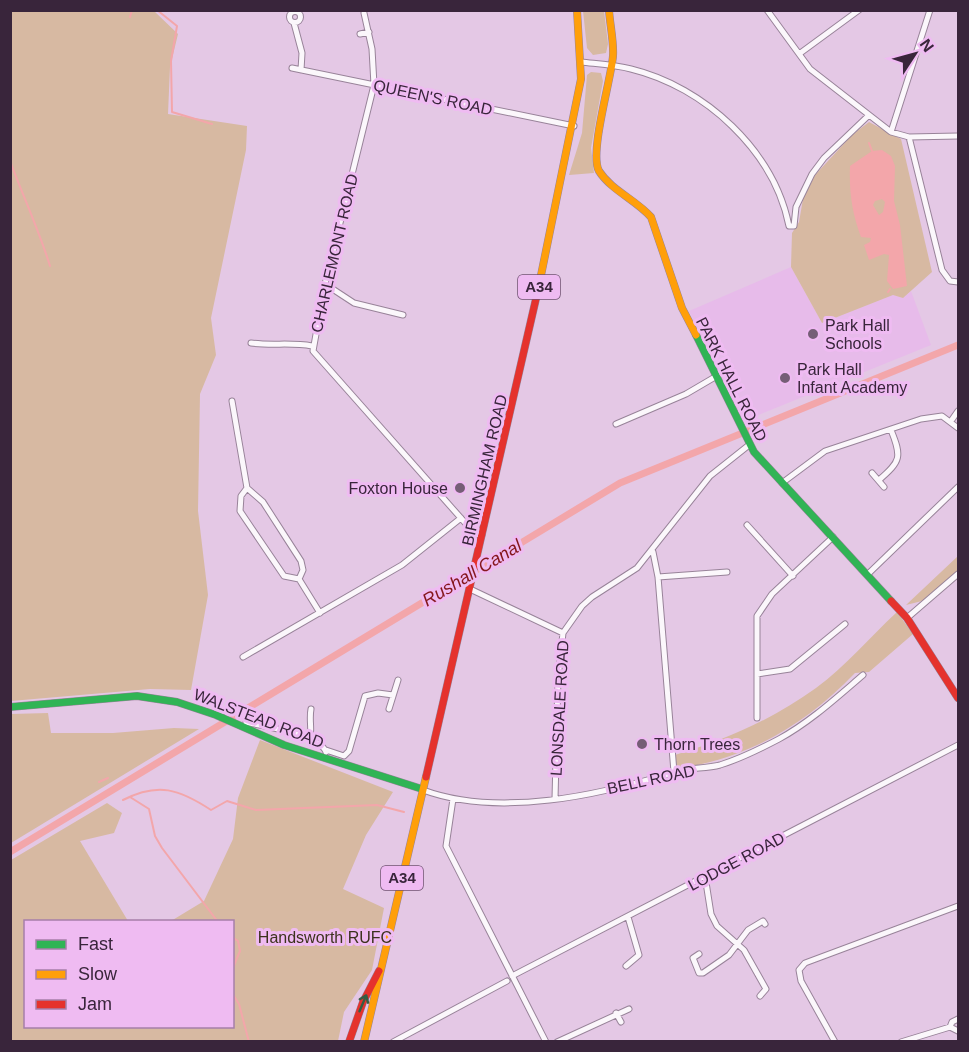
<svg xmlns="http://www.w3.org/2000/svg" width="969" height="1052" font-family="Arial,sans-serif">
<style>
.built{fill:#e7bbea}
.green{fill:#d7b9a2}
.water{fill:#f3a6aa;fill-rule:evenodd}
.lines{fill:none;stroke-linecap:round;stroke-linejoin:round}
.stream{stroke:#f3a6aa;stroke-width:2}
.canal{stroke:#f3a6aa;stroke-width:7}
.street-casing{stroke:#988399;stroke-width:7}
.fast-casing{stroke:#988399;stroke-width:8}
.slow-casing{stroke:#988399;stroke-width:8}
.jam-casing{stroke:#988399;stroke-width:8}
.street{stroke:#fbf7fb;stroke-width:5}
.fast{stroke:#30b455;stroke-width:7}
.slow{stroke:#ff9f0a;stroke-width:7}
.jam{stroke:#e5322d;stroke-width:7}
.oneway{stroke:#355e45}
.poi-dot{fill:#755e76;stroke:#efbbf2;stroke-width:2}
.labels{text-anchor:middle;stroke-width:6;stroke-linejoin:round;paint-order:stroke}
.shield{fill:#efbbf2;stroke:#705272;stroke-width:1.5}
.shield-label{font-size:15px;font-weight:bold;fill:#39253b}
.street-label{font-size:16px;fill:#39253b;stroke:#efbbf2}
.poi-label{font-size:16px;fill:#39253b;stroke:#efbbf2;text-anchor:start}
.park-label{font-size:16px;fill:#3c321d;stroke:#efbbf2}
.water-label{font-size:18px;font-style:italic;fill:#85171d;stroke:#efbbf2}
</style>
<rect width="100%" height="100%" fill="#e4c8e5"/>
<!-- built -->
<path class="built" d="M791,267L822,323L893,295L903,298L911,291L931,345L741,422L689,311Z"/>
<!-- green -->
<path class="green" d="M11,10L154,11L178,34L170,67L168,114L247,126L246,150L211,318L216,355L200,394L198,511L208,595L191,690L150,689L11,701Z
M583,11H604L608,44L606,53L593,55L587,48Z
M591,72L601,73L603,81L591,148L594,173L569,175L582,133L587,75Z
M869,122L901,139L932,272L903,298L893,295L822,323L791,267L792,233L799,222L803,199L815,175L852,135Z
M958,556V570L922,601L906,605Z
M897,612L913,634L869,672L855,673C804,726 750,757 677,769L675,755C726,740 773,719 816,688C845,667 870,637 897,612Z
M48,713L51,733H113L174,728L199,729L11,843V714Z
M260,740L393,792L366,835L343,889L384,908L372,970L344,1012L338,1041H11V860L107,803L122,813L114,833L80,841L128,921L26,922V1026H232V922L171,921L204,901L233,839L238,798Z"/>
<!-- water -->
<path class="water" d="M882,150L891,156L895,166L894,201L900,225L907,286L893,289L887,281L889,255L884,254L869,260L864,245L870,242L871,238L861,237C852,213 849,192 850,166L872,151ZM882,199L885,202L883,212L879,215L873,205L875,201Z"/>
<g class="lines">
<!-- stream -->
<path class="stream" d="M157,10L177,26L171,61L172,112L212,124
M130,17L132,10
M869,143L872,151
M10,161C23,196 39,230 50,266
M888,292L890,289
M99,782L108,778
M130,797L149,809L155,836L162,848L218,922
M123,800C158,782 179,789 211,810L227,801L256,810L377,805L404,812
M232,937L238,941L240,951L232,970
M232,993L239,1004L249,1042"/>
<!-- canal -->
<path class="canal" d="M10,852L620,483L958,345"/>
<!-- street casing -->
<g class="street-casing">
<path id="street" d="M767,10L810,69L891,132L909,137L958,136
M289.5 17a5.5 5.5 0 1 1 11 0a5.5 5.5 0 1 1-11 0Z
M364,13L372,49L374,85L325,284L313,351L475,534L482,535
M294,23L302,53L301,70
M360,34L369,32
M799,54L859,10
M581,62C598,64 615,65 631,69C705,87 774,151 789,226H794L796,207L812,174L824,158L868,116
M292,68L574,126
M891,132L930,10
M909,137L942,270L950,281L958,282
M325,284L354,303L403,315
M251,343C272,346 291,342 312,346
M232,401L247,488L263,502L301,561L303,570L299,579L284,576L240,511L241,496L247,488
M951,421L958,411
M616,424L686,394L715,377
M872,473L884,487
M879,480C901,461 902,457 891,430
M782,483L825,451L921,419L942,416L958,428
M747,525L793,576
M653,552L658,577L674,772
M868,574L958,487
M658,577L727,572
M299,579L320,613
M470,589L563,633
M907,618L958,574
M243,657L402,565L461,518
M757,674L790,669L845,624
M389,709L398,680
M757,718V616L772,594L833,537
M246,722C265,727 319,734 326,752
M310,738C312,729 309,719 311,709
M326,750L344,756L349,751L365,696L378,693L393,695
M423,790C499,818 600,795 675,772C689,767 705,769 720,765C740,759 760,749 779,739C810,722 836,698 863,675
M453,799L446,846L546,1042
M555,799L558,678L563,633L582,606L592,597L637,568L710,476L749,445
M705,876L711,914L717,926L744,950L766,989L760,996
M699,954L693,958L699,973H703L729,955L748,930L763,921L765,924
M626,966L639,955L628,917
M512,976L958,745
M616,1013L621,1022
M950,1027L958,1031
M393,1042L507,981
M557,1042L629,1009
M835,1042L801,981L799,970L805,963L958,906
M901,1042L950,1027L952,1022L958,1019"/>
</g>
<!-- fast casing -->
<g class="fast-casing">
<path id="fast" d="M696,335L754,452L891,601
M10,707L137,696L177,702L216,715L284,745L422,789"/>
</g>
<!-- slow casing -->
<g class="slow-casing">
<path id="slow" d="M609,10C610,25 614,42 613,56C611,80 589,153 599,171C611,190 636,200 651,217L682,308L696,335
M538,290L581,79L577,10
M364,1042L426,777"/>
</g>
<!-- jam casing -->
<g class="jam-casing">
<path id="jam" d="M891,601L907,618L958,698
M426,777L538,290
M349,1042L363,1002L379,971"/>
</g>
<!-- street -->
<use href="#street" class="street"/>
<!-- fast -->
<use href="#fast" class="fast"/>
<!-- slow -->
<use href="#slow" class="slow"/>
<!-- jam -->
<use href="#jam" class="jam"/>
</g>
<!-- one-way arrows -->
<defs><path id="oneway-shaft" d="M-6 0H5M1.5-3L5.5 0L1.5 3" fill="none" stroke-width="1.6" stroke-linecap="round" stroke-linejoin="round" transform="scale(1.5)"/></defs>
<use class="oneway" href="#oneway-shaft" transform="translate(363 1003) rotate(-67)"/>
<!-- markers -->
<g class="poi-dot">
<circle cx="813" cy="334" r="6"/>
<circle cx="785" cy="378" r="6"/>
<circle cx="460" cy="488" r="6"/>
<circle cx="642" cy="744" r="6"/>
</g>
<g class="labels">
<!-- shield labels -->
<g class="shield">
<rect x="518" y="275" width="42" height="24" rx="4.5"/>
<rect x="381" y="866" width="42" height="24" rx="4.5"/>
</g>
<g class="shield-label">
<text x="539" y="292">A34</text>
<text x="402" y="883">A34</text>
</g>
<!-- street labels -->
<g class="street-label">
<text transform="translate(433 97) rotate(12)" y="6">QUEEN'S ROAD</text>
<text transform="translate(334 253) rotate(-77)" y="6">CHARLEMONT ROAD</text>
<text transform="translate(732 379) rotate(63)" y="6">PARK HALL ROAD</text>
<text transform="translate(484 470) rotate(-77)" y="6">BIRMINGHAM ROAD</text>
<text transform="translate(559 708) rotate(-87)" y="6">LONSDALE ROAD</text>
<text transform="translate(259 718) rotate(21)" y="6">WALSTEAD ROAD</text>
<text transform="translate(651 779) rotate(-12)" y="6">BELL ROAD</text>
<text transform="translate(736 861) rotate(-28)" y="6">LODGE ROAD</text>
</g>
<!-- poi labels -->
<g class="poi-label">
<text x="825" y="331">Park Hall<tspan x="825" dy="18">Schools</tspan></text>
<text x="797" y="375">Park Hall<tspan x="797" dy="18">Infant Academy</tspan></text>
<text x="448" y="494" text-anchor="end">Foxton House</text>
<text x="654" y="750">Thorn Trees</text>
</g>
<!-- park labels -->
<g class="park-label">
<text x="325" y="943">Handsworth RUFC</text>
</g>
<!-- water labels -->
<g class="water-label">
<text transform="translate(472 573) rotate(-31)" y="6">Rushall Canal</text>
</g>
</g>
<!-- border -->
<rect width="969" height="1052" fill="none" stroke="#39253b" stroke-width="24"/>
<!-- legend -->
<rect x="24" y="920" width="210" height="108" fill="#efbbf2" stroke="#a67fa9" stroke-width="1.5"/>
<rect x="36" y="940" width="30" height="9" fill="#30b455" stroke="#a67fa9" stroke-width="1.5"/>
<text x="78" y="950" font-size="18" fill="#39253b">Fast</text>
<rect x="36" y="970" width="30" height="9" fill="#ff9f0a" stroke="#a67fa9" stroke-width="1.5"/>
<text x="78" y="980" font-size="18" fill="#39253b">Slow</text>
<rect x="36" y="1000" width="30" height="9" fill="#e5322d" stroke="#a67fa9" stroke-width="1.5"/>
<text x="78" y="1010" font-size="18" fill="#39253b">Jam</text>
<!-- north arrow -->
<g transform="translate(915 54) rotate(54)" stroke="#efbbf2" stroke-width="4.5" paint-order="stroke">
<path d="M0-4.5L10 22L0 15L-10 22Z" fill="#39253b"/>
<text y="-9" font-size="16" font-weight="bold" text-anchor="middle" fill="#39253b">N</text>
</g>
</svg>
